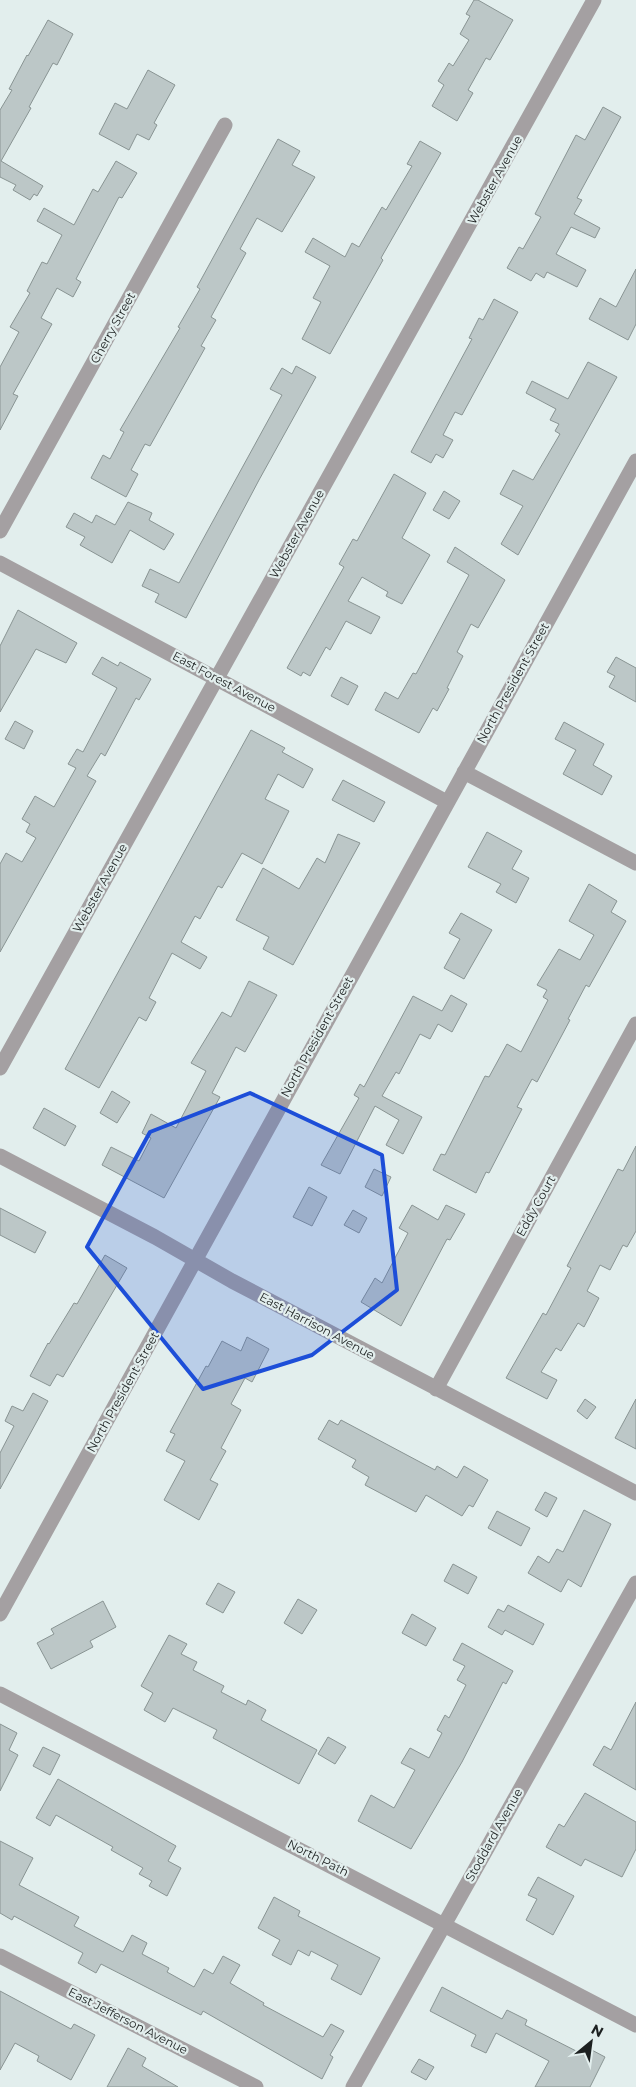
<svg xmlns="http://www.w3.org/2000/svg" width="636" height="2087" font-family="Montserrat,sans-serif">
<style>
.building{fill:#bcc7c7;stroke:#899493}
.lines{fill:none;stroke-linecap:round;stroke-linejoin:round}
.street{stroke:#a4a0a2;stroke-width:15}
.marked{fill:#1d4ed8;fill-opacity:0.2;stroke:#1d4ed8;stroke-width:4;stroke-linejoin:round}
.labels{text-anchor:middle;stroke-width:4.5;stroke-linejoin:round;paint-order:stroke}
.street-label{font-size:12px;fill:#1c2020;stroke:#e2eeed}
</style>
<rect width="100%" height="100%" fill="#e2eeed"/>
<!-- building -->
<path class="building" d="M474,0H478L513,20L490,60L486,58L468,90L473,93L457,121L432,106L444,85L438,81L449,63L453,66L469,40L460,34L470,16L466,14Z
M48,20L73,34L57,65L53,63L29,107L31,108L1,161L43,186L37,196L34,194L30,200L13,190L16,185L0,177V110L12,90L9,89L27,55L28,56Z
M148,70L175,85L154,123L157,125L149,140L137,134L129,150L99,134L115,103L127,109Z
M603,107L621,117L577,198L582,200L574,214L600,228L595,238L571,227L556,254L586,270L577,287L547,272L544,278L536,273L531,281L507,268L519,247L523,249L541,217L535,214L576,135L585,140Z
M278,139L300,151L292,165L315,177L282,232L257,218L240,249L246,253L211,317L216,320L201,346L205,348L150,446L145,444L131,470L138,474L126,497L91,478L103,455L110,459L124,432L120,430L180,328L178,327L200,289L197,287Z
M420,141L441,153L381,258L383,260L330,354L302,339L321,302L313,298L330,266L305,252L313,238L345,257L352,243L359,247L382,207L386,210L412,166L407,164Z
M116,161L137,173L122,198L119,197L76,279L81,282L73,297L57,288L41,318L52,324L13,394L18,396L0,430V367L19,332L10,327L30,293L27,291L42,262L47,264L62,235L37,221L44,208L74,225L93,189L98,192Z
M636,269V324L628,340L589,319L600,298L616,307Z
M494,299L518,312L462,415L455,412L443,435L453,440L443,458L436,454L431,463L411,452L472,339L469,338L479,318L483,320Z
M588,362L617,377L518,555L501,544L523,506L500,494L513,470L533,480L560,434L555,431L559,424L550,420L556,409L526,393L532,381L568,399Z
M296,366L316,377L259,480L186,618L155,602L159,594L142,586L150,569L179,583L282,395L270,389L282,368L292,374Z
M394,474L426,493L402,538L430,555L402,604L386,596L388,592L362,577L348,601L380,617L371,634L346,621L330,650L326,647L310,676L303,672L301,676L287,668L344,567L339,564L353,539L357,541Z
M444,491L460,501L449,519L433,510Z
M128,502L152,513L149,520L174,534L164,550L130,530L112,563L80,545L85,537L66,527L74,513L92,523L96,515L115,525Z
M455,547L505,580L478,628L471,624L457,652L463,656L447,688L449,689L437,711L433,708L419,733L375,710L385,692L398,699L413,673L416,674L469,575L447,562Z
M18,610L77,643L66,663L36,649L0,712V646Z
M102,657L118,666L120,662L151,679L139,700L136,698L105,756L101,753L87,776L96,781L0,952V864L6,853L22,862L36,838L26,832L30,824L22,819L35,796L54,807L76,768L68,764L77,749L83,752L117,688L92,674Z
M616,657L636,668V702L609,687L615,676L607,672Z
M341,677L358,686L348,705L331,696Z
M15,721L33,731L24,749L5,739Z
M564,722L604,744L593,765L612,776L602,795L563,774L576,750L555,739Z
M251,730L285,748L282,752L313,769L303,788L278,774L265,799L289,811L262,864L242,853L222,888L218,886L200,919L195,916L181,942L207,957L200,969L172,953L149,998L156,1002L146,1021L139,1017L99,1088L65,1069Z
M343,780L385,802L374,822L332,800Z
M487,832L522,851L512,869L529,878L516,903L496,892L501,884L468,867Z
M338,834L360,843L293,965L263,949L269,937L236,920L263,868L299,889L317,858L325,863Z
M589,884L617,901L611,912L626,921L589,987L586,985L568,1019L570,1020L537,1082L532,1079L517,1107L522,1109L489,1173L486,1172L476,1193L433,1170L441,1154L445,1155L485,1076L489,1077L507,1044L521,1052L548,1000L543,997L547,990L537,985L559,949L580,960L594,935L569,921Z
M461,913L492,930L464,979L444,968L460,939L449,933Z
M249,981L277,995L245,1052L236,1047L212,1093L220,1097L164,1198L102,1165L111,1147L139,1161L151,1138L142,1133L151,1114L176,1128L206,1071L191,1063L222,1012L231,1017Z
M451,995L467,1004L452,1032L438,1024L430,1039L420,1034L399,1074L396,1072L382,1096L422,1117L403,1154L386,1145L399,1120L375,1106L340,1174L321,1165L359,1098L354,1095L360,1084L364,1087L413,996L442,1011Z
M112,1091L130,1102L117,1123L100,1113Z
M44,1108L76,1126L65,1146L33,1128Z
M636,1146V1231L627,1247L623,1245L610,1270L600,1265L587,1291L599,1298L584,1327L578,1323L561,1351L556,1348L541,1372L557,1380L547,1399L506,1378L543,1313L546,1315L571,1268L567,1266L618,1169L623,1171Z
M374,1169L391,1177L382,1196L365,1187Z
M309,1187L327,1197L312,1226L293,1217Z
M412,1205L438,1220L446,1205L465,1214L450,1240L447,1239L401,1326L361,1302L375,1278L382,1283L408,1233L399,1228Z
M0,1208L46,1232L35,1253L0,1235Z
M353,1210L367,1218L359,1233L344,1225Z
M105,1255L127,1268L63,1377L57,1374L50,1386L30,1376L48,1343L49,1344L74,1303L77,1304Z
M247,1337L269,1349L252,1382L245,1378L231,1404L241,1410L221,1448L226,1451L210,1480L218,1484L199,1520L164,1500L185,1461L166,1451L175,1434L170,1432L206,1366L208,1367L222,1341L241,1351Z
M33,1393L48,1401L0,1489V1453L14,1426L5,1421L12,1406L23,1411Z
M585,1399L596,1407L587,1419L577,1411Z
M636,1399V1449L615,1438Z
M329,1420L338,1425L341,1420L435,1470L437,1466L457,1478L464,1466L488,1480L473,1507L469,1505L462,1516L426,1495L416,1512L365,1485L369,1477L352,1467L356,1460L318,1439Z
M545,1492L557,1498L547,1517L535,1510Z
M584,1510L611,1524L581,1587L568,1579L561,1592L528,1573L538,1556L549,1563L557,1549L563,1552Z
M497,1511L530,1528L521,1546L488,1528Z
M453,1564L477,1577L468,1594L444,1581Z
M218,1583L235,1592L223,1613L206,1604Z
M298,1599L317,1610L302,1634L284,1623Z
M103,1601L116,1627L90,1641L93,1647L51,1669L37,1643L54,1634L51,1629Z
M508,1605L544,1624L533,1645L505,1630L502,1635L488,1627L498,1609L504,1612Z
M412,1614L436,1628L426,1646L402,1633Z
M169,1635L187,1644L181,1654L197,1662L193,1670L224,1686L221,1692L246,1705L248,1700L266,1710L261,1720L317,1750L299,1784L213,1738L217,1730L173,1708L165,1722L144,1710L153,1693L141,1686Z
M462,1643L513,1671L506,1684L503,1682L462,1762L411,1849L358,1821L371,1795L394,1808L415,1770L401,1763L410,1748L429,1758L442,1733L437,1730L445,1715L449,1718L466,1685L457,1680L465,1666L453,1660Z
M636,1702V1790L593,1765L604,1746L611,1750Z
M0,1724L17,1733L9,1750L18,1755L0,1791Z
M328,1737L346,1747L335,1764L318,1754Z
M43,1747L60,1755L50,1775L33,1766Z
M58,1779L176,1846L168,1861L181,1868L167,1896L149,1886L152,1881L139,1874L143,1868L111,1850L113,1847L56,1815L50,1826L36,1818Z
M585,1793L636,1822V1849L622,1877L585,1859L581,1866L546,1847L559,1824L564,1827Z
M0,1841L33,1858L19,1885L79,1917L74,1926L123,1952L132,1935L147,1943L142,1954L169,1968L167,1972L194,1987L204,1969L213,1974L223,1956L240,1965L230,1983L264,2003L263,2005L323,2037L331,2024L344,2031L330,2055L333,2057L322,2079L203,2011L201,2015L101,1964L96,1973L78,1963L83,1953L14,1916L12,1920L0,1913Z
M538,1877L574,1896L553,1935L526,1920L537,1899L528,1895Z
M274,1897L300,1911L298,1916L380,1958L361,1995L331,1979L338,1965L311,1951L309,1956L298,1950L291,1965L272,1955L280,1940L258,1928Z
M442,1987L502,2019L507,2010L527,2020L525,2025L584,2055L588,2048L605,2057L590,2087H535L549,2061L496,2033L486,2053L471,2046L476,2035L430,2011Z
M0,1991L71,2029L74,2024L95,2035L71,2080L37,2061L39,2056L15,2043L0,2070Z
M128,2048L146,2058L142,2066L178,2087H107Z
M419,2059L434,2067L426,2080L411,2072Z"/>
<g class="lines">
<!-- street -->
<path class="street" d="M0,531L225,125
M0,563L447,802
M464,772L636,863
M0,1068L594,0
M0,1156L155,1237L232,1281L636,1493
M436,1389L636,1024
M0,1614L636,461
M0,1694L636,2025
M0,1956L256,2087
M353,2087L636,1583"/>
</g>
<!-- marked area -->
<path class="marked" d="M250,1093L382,1155L397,1290L312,1355L203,1389L87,1247L150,1132Z"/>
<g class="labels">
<!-- street labels -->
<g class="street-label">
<text transform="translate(495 180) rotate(-61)" y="4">Webster Avenue</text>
<text transform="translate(113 328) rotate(-61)" y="4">Cherry Street</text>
<text transform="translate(297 534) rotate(-61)" y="4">Webster Avenue</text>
<text transform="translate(224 682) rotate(28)" y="4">East Forest Avenue</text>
<text transform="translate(513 683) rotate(-61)" y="4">North President Street</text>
<text transform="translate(100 888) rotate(-61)" y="4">Webster Avenue</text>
<text transform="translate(317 1037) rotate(-61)" y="4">North President Street</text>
<text transform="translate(536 1206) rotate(-61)" y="4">Eddy Court</text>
<text transform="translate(317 1326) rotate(28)" y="4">East Harrison Avenue</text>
<text transform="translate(123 1392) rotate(-61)" y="4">North President Street</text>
<text transform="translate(494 1835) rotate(-61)" y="4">Stoddard Avenue</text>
<text transform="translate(318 1858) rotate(27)" y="4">North Path</text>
<text transform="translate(128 2021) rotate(27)" y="4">East Jefferson Avenue</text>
</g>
</g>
<!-- north arrow -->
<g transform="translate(591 2042) rotate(29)" stroke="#e2eeed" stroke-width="4" paint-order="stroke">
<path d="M0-4L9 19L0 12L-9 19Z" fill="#1c2020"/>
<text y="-8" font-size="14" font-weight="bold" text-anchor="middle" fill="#1c2020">N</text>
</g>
</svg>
